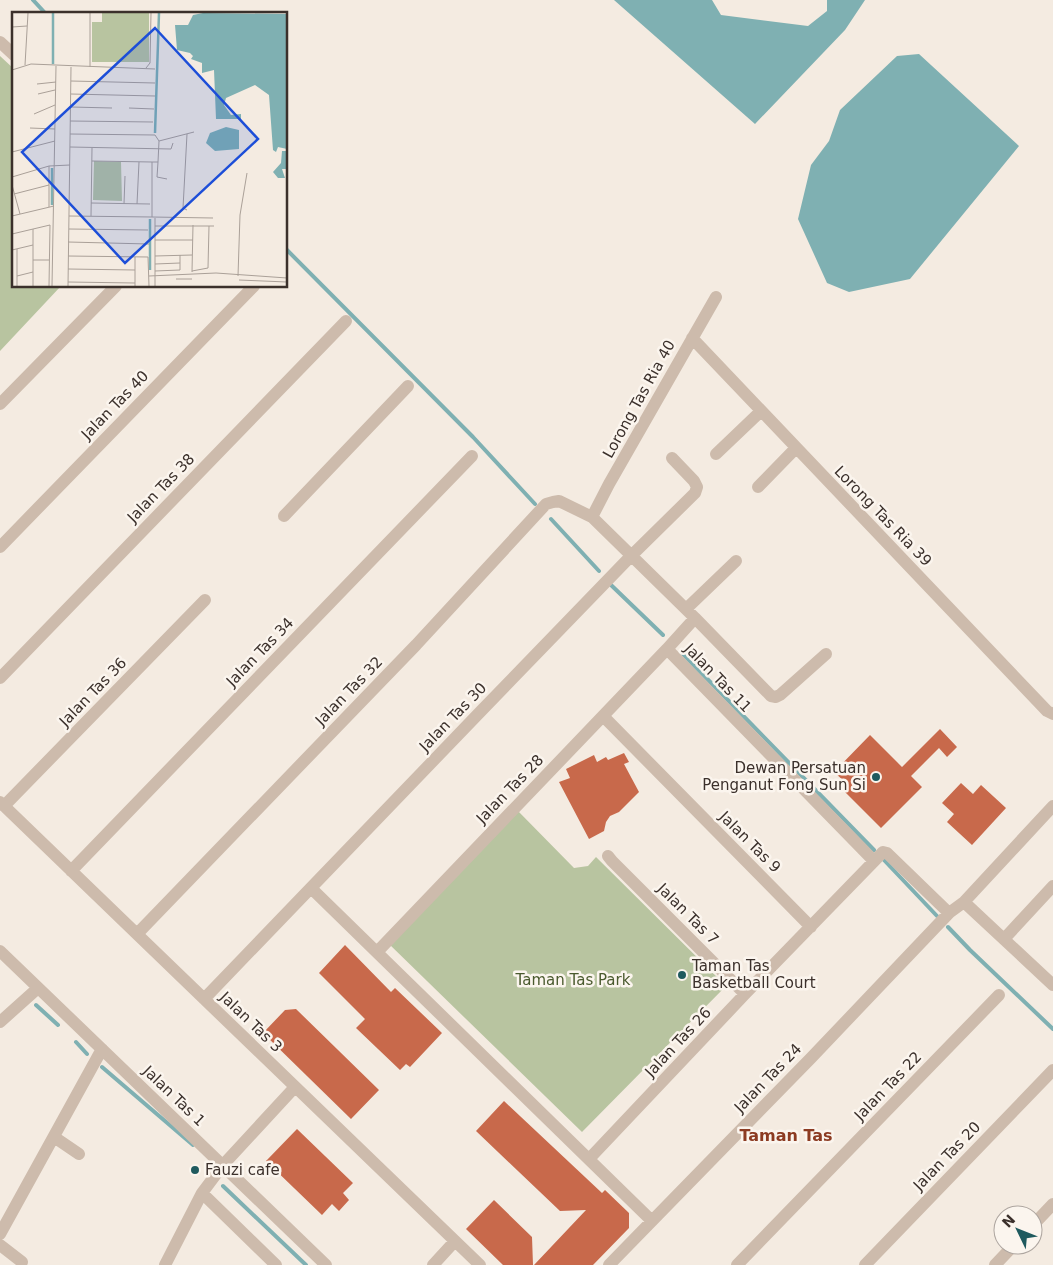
<svg xmlns="http://www.w3.org/2000/svg" width="1053" height="1265" font-family="'DejaVu Sans',sans-serif">
<style>
.green{fill:#b8c4a0}
.water{fill:#7fb0b2}
.lines{fill:none;stroke-linecap:round;stroke-linejoin:round}
.stream{stroke:#7fb0b2;stroke-width:4}
.building{fill:#c8694b}
.minor{stroke:#cdbbac;stroke-width:12}
.poi-dot{fill:#1f5a5e;stroke:#fbf5ee;stroke-width:2}
.labels{text-anchor:middle;stroke-width:5;stroke-linejoin:round;paint-order:stroke}
.street-label{font-size:15px;fill:#3b302b;stroke:#fbf5ee}
.poi-label{font-size:15px;fill:#3b302b;stroke:#fbf5ee;text-anchor:start}
.park-label{font-size:15px;fill:#4a5a2e;stroke:#fbf5ee}
.neighbourhood-label{font-size:16px;font-weight:bold;fill:#8c3b22;stroke:#fbf5ee}
.inset-river{fill:none;stroke:#7fb0b2;stroke-width:2.5}
.inset-road{fill:none;stroke:#aaa098;stroke-width:1}
.view{fill:#1d4ed8;fill-opacity:0.15;stroke:#1d4ed8;stroke-width:2.5}
.inset-edge{fill:none;stroke:#3b302b;stroke-width:2.5}
</style>
<rect width="100%" height="100%" fill="#f4ebe1"/>
<!-- green -->
<path class="green" d="M0,56L14,69V286H61L0,351Z
M518,811L574,868L588,866L596,857L726,986L582,1132L388,943Z"/>
<!-- water -->
<path class="water" d="M614,0H712L721,15L808,26L827,11V0H865L845,30L755,124Z
M919,54L1019,146L910,279L849,292L827,283L798,219L811,165L829,141L840,110L897,56Z"/>
<g class="lines">
<!-- stream -->
<path class="stream" d="M33,0L46,14
M286,249L473,437L535,504
M551,519L599,571
M611,585L663,635
M681,652L874,850
M884,860L937,916
M948,927L970,950L1053,1029
M36,1005L58,1025
M76,1042L87,1054
M102,1067L193,1145
M223,1186L306,1265"/>
</g>
<!-- building -->
<path class="building" d="M940,729L957,747L947,757L939,748L911,776L922,787L881,828L841,788L846,783L834,772L870,735L902,767Z
M624,753L629,762L624,764L639,792L619,812L610,816L606,822L604,831L589,839L559,782L570,778L566,769L594,755L597,762L606,757L608,760Z
M961,783L973,794L981,785L1006,808L972,845L947,822L954,814L942,803Z
M345,945L391,992L395,988L442,1033L410,1067L406,1064L400,1070L356,1028L365,1019L319,973Z
M296,1009L379,1090L351,1119L263,1033L285,1010Z
M504,1101L602,1193L605,1190L629,1213V1228L593,1265H534L586,1210L560,1211L476,1131Z
M297,1129L353,1183L343,1193L349,1200L339,1211L332,1204L322,1215L266,1161Z
M494,1200L532,1237L533,1265H503L466,1229Z"/>
<g class="lines">
<!-- minor -->
<path class="minor" d="M0,42L14,55
M692,338L1047,711L1053,714
M0,404L116,286
M716,454L761,411
M758,487L796,448
M284,516L408,386
M592,517L609,484L716,297
M0,547L254,286
M686,609L736,561
M695,618L771,696L776,697L780,695L826,654
M0,678L346,321
M603,716L811,927
M0,802L480,1265
M4,806L205,600
M608,856L612,861L745,994
M71,871L472,456
M312,889L652,1221
M964,902L1053,985
M137,934L416,645L546,504L553,502L559,501L592,517L695,618L667,649L874,861
M1004,939L1053,886
M0,951L326,1265
M377,952L667,649
M204,999L482,710L631,556L695,493L697,487L694,481L672,458
M0,1022L38,988
M54,1137L79,1154
M589,1159L745,994L883,852L887,853L949,913L964,902L1053,806
M202,1193L276,1265
M1033,1225L1053,1204
M0,1234L102,1049
M0,1245L22,1262
M165,1265L202,1193L223,1165L295,1087
M433,1265L455,1241
M609,1265L811,1058L949,913
M737,1265L999,995
M865,1265L1053,1070
M995,1265L1014,1245"/>
</g>
<!-- markers -->
<g class="poi-dot">
<circle cx="876" cy="777" r="5"/>
<circle cx="682" cy="975" r="5"/>
<circle cx="195" cy="1170" r="5"/>
</g>
<g class="labels">
<!-- street labels -->
<g class="street-label">
<text transform="translate(639 399) rotate(-61)" y="5">Lorong Tas Ria 40</text>
<text transform="translate(115 405) rotate(-46)" y="5">Jalan Tas 40</text>
<text transform="translate(161 488) rotate(-46)" y="5">Jalan Tas 38</text>
<text transform="translate(883 516) rotate(46)" y="5">Lorong Tas Ria 39</text>
<text transform="translate(260 652) rotate(-46)" y="5">Jalan Tas 34</text>
<text transform="translate(718 678) rotate(46)" y="5">Jalan Tas 11</text>
<text transform="translate(349 691) rotate(-46)" y="5">Jalan Tas 32</text>
<text transform="translate(93 692) rotate(-46)" y="5">Jalan Tas 36</text>
<text transform="translate(453 717) rotate(-46)" y="5">Jalan Tas 30</text>
<text transform="translate(510 789) rotate(-46)" y="5">Jalan Tas 28</text>
<text transform="translate(750 842) rotate(45)" y="5">Jalan Tas 9</text>
<text transform="translate(688 914) rotate(45)" y="5">Jalan Tas 7</text>
<text transform="translate(251 1022) rotate(44)" y="5">Jalan Tas 3</text>
<text transform="translate(678 1042) rotate(-47)" y="5">Jalan Tas 26</text>
<text transform="translate(768 1078) rotate(-46)" y="5">Jalan Tas 24</text>
<text transform="translate(888 1086) rotate(-46)" y="5">Jalan Tas 22</text>
<text transform="translate(174 1096) rotate(44)" y="5">Jalan Tas 1</text>
<text transform="translate(947 1156) rotate(-46)" y="5">Jalan Tas 20</text>
</g>
<!-- poi labels -->
<g class="poi-label">
<text x="866" y="773" text-anchor="end">Dewan Persatuan<tspan x="866" dy="17">Penganut Fong Sun Si</tspan></text>
<text x="692" y="971">Taman Tas<tspan x="692" dy="17">Basketball Court</tspan></text>
<text x="205" y="1175">Fauzi cafe</text>
</g>
<!-- park labels -->
<g class="park-label">
<text x="573" y="985">Taman Tas Park</text>
</g>
<!-- neighbourhood labels -->
<g class="neighbourhood-label">
<text x="786" y="1141">Taman Tas</text>
</g>
</g>
<!-- overview -->
<g transform="translate(12 12)">
<rect width="275" height="275" fill="#f4ebe1"/>
<path d="M90,1H137V50H80V10H90ZM82,149L109,150L110,189L81,188Z" fill="#b8c4a0"/>
<path d="M191,1L275,2V137L266,135L264,140L261,138L257,83L243,73L214,86L212,93L219,103L229,102V107H204L202,58L190,61V51L179,47L181,44L178,41L165,38L163,13H176L181,3ZM214,115L227,118V137L203,139L194,131L198,121ZM270,139H275V157H270L273,166H266L261,160L269,151Z" fill="#7fb0b2"/>
<path class="inset-river" d="M41,1V52M143,121L147,1M40,193V156M138,258V207"/>
<path class="inset-road" d="M0,15L15,14M13,53L16,1M78,55V1M134,56L138,51L139,1M0,58L19,52L143,57M59,69L143,71M25,72L44,70M26,82L43,78M59,82L143,84M59,95L100,96M117,96L142,97M22,102L43,93M58,109L141,110M18,116L43,117M58,122L143,123L147,129M147,129L146,150H140V205L201,206M147,129L182,120M58,135L159,137L161,131M0,140L43,129M80,149L140,150M146,150L145,165L155,167M0,165L37,154L58,153M0,173L8,202M2,182L37,173M79,191L138,192M112,192L113,164M125,192L127,150M37,195V154M175,198L171,196L175,122M0,204L42,194M57,204L140,205M79,204L80,136M143,206V274M143,214H202M57,217L136,218M0,222L38,213M143,228H181M56,230L137,232M0,238L21,233M56,244L136,245L137,274M143,244L180,243M21,248H37M143,252L168,251M56,257L123,258M143,259L168,258V243M180,259L196,256L197,214M180,260L181,213M5,264L21,260M137,264L204,261L275,266M226,264L228,203L235,161M164,267H180M227,268L275,270M56,270L123,271M5,274V237M21,274V217M37,274L38,213M40,274L44,54M56,274L59,55M123,274V245"/>
<path class="view" d="M143,16L246,127L113,251L10,140Z"/>
<rect width="275" height="275" class="inset-edge"/>
</g>
<!-- north arrow -->
<g transform="translate(1018 1230) rotate(313)"><circle r="24" fill="#fbf5ee" stroke="#aea6a0"/>
<path d="M0-4L9 19L0 12L-9 19Z" fill="#1f5a5e"/>
<text y="-8" font-size="14" font-weight="bold" text-anchor="middle" fill="#3b302b">N</text>
</g>
</svg>
